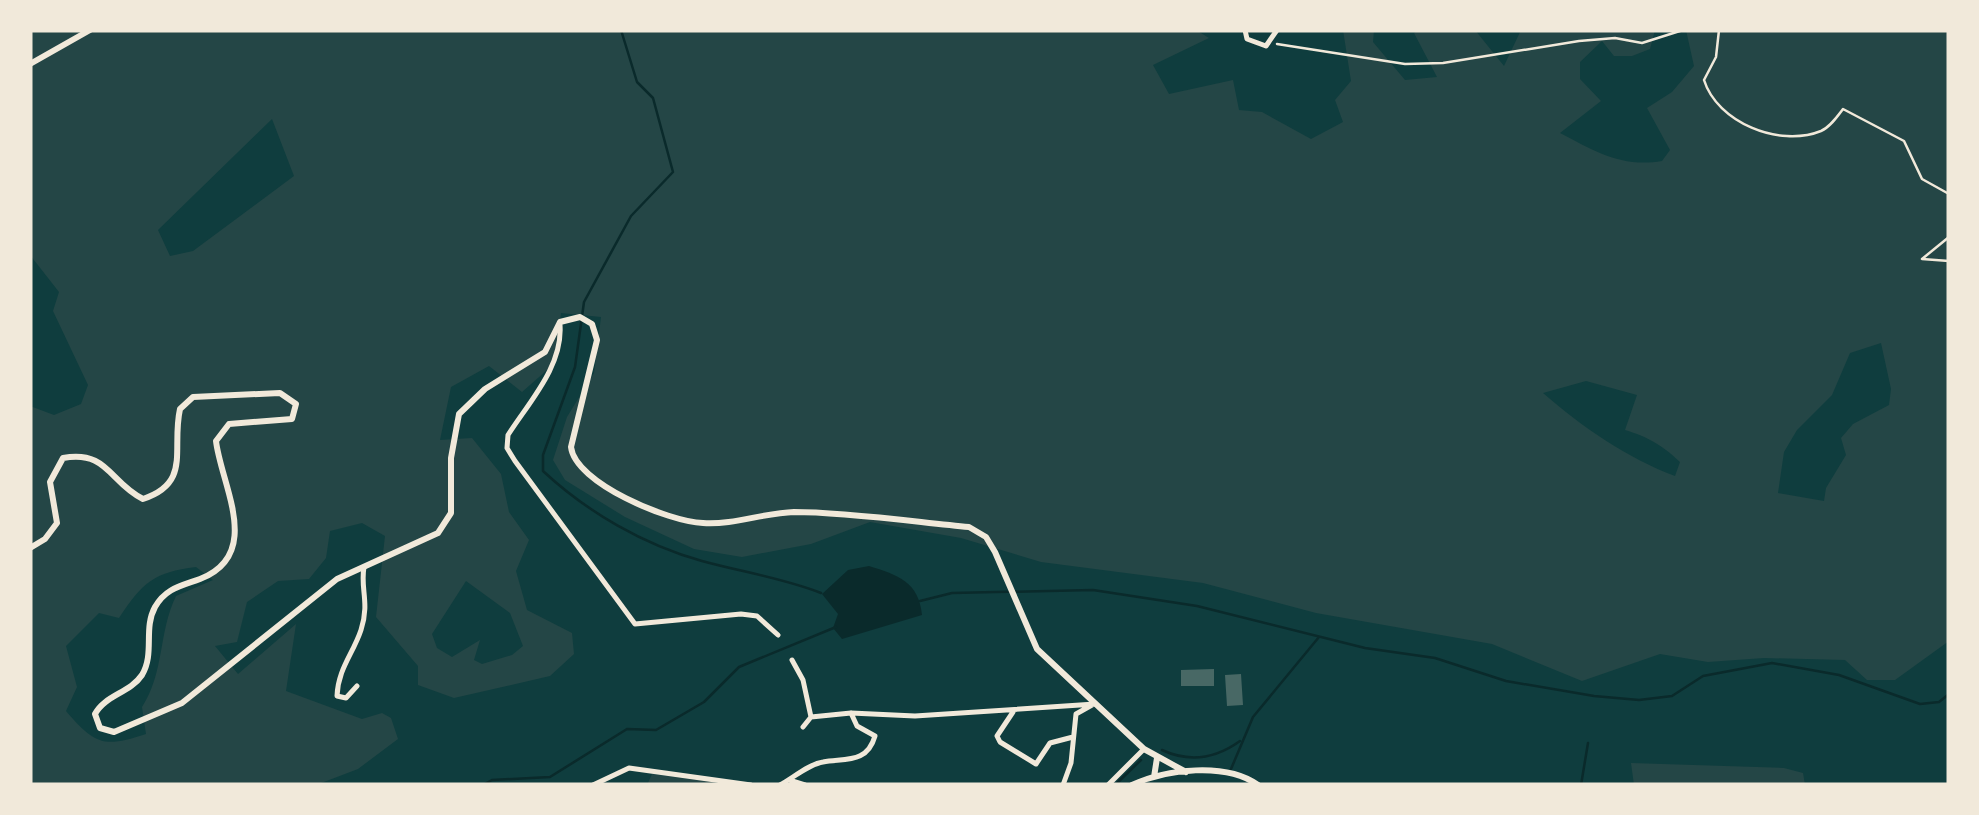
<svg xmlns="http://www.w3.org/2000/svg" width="1979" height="815" font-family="Signika,sans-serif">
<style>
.green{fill:#244646;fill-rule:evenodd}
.water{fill:#0a2a2b}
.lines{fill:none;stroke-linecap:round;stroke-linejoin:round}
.stream{stroke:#0a2a2b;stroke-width:2.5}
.building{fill:#486865}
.path{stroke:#f1e9da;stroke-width:2.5}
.minor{stroke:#f1e9da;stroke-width:5}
.tertiary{stroke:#f1e9da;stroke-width:6}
.secondary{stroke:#f1e9da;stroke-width:6}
</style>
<rect width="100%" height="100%" fill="#0f3d3e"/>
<!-- green -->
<path class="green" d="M30,30H1196L1209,38L1153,65L1169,94L1233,80L1239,110L1262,112L1311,139L1343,122L1335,100L1351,81L1343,30H1374L1373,42L1405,80L1437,77L1414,33L1418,30H1475L1504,66L1521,30H1655L1650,49L1632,56H1614L1602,41L1580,62V79L1601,101L1560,133C1594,151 1622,168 1662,161L1670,150L1647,108L1672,92L1694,66L1686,30H1949V641L1895,680H1867L1845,660L1764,658L1708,662L1660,654L1582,681L1492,644L1316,613L1203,583L1041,562L961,538L870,522L811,544L742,557L694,549L625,517L565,480L553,460L567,417L594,373L601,317L561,313L555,363L522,392L489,366L451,387L440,440L472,438L501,474L509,512L529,540L516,571L527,610L572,633L574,654L550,676L454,698L418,685V666L376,617L385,536L362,523L330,531L326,558L309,579L278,581L247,602L237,642L215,646L238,674L296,624L286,691L362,719L382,713L391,718L398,739L358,769L316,785H30V406L54,415L81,404L88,385L53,311L59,292L30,255ZM272,119L294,176L193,251L170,256L158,230ZM1881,343L1891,389L1889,405L1853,424L1841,438L1846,455L1826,488L1824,501L1778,493L1784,452L1797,430L1832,395L1850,353ZM1586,381L1637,395L1625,430C1648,437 1662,445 1680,462L1675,476C1627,458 1582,427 1543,393ZM196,567L213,580L176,596C158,633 165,671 142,707L146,734C104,748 95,745 66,711L77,687L66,646L99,613L119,618C142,583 154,572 196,567ZM466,581L510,613L523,646L512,655L482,664L474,660L480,640L452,657L437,648L432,634Z
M1631,763L1784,768L1803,773L1805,785H1634Z
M652,774L714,782L716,785H647Z"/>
<!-- water -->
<path class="water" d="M869,566C898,575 919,582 922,615L842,639L833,628L838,614L822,594L848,570Z"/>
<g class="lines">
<!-- stream -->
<path class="stream" d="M621,30L637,82L653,98L673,172L631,216L584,302L575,367L543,455V471C587,512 644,545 702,561C742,572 783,578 821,593
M920,601L952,593L1093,590L1197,606L1365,648L1435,658L1506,681L1594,696L1639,700L1672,696L1703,676L1772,663L1839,675L1920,704L1939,702L1949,694
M1162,750C1190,763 1215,759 1240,741
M1231,769L1253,717L1319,637
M483,785L492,780L550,777L627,729L656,730L704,702L739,667L836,627
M1115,785L1141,760
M1581,785L1588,743"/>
</g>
<!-- building -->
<path class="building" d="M1214,669V686H1181V670Z
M1241,674L1243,705L1227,706L1225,675Z"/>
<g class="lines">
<!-- path -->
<path class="path" d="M1719,30L1716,57L1704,80C1717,122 1779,148 1821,131C1830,127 1837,117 1843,109L1904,141L1922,179L1949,194
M1277,44L1405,64L1443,63L1579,41L1615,38L1642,43L1683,30
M1949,237L1922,259L1949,261"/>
<!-- minor -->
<path class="minor" d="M1245,30L1247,39L1266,46L1277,30
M560,325C563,366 529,402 508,435L507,448L515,461L635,624L741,614L757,616L778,635
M792,660L803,680L811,717
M357,686L346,698L337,696C338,669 353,654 361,630C370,602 360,589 364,567
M1013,712L997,736L1000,742L1036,764L1050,743L1073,737
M803,727L811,717L851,713L915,716L1095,704
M789,780L805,785
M593,785L629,768L751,785
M780,785C793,778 809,764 823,762C845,758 867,764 875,736L857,726L851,713
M1063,785L1071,763L1076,714L1092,705
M1108,785L1144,749"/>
<!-- tertiary -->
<path class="tertiary" d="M30,64L90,30"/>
<!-- secondary -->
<path class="secondary" d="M30,548L45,539L57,523L50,482L63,458C108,450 109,482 143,499C192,483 171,449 180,409L193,397L280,393L296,404L292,419L229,424L216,441C221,485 264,554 200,579C181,586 166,588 155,607C143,629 155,653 142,675C130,693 105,695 95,714L100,728L114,732L182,703L337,579L438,533L451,513V458L459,414L485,389L545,352L560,322L580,317L592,324L597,340L571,447C575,483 669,522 703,523C734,525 763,513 794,512C846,512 916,522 969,527L986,537L995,552L1037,649L1144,749L1186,772
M1154,777L1157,758
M1132,785C1166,769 1226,762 1258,785"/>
</g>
<!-- border -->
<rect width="1979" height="815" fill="none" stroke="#f1e9da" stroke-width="65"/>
</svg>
